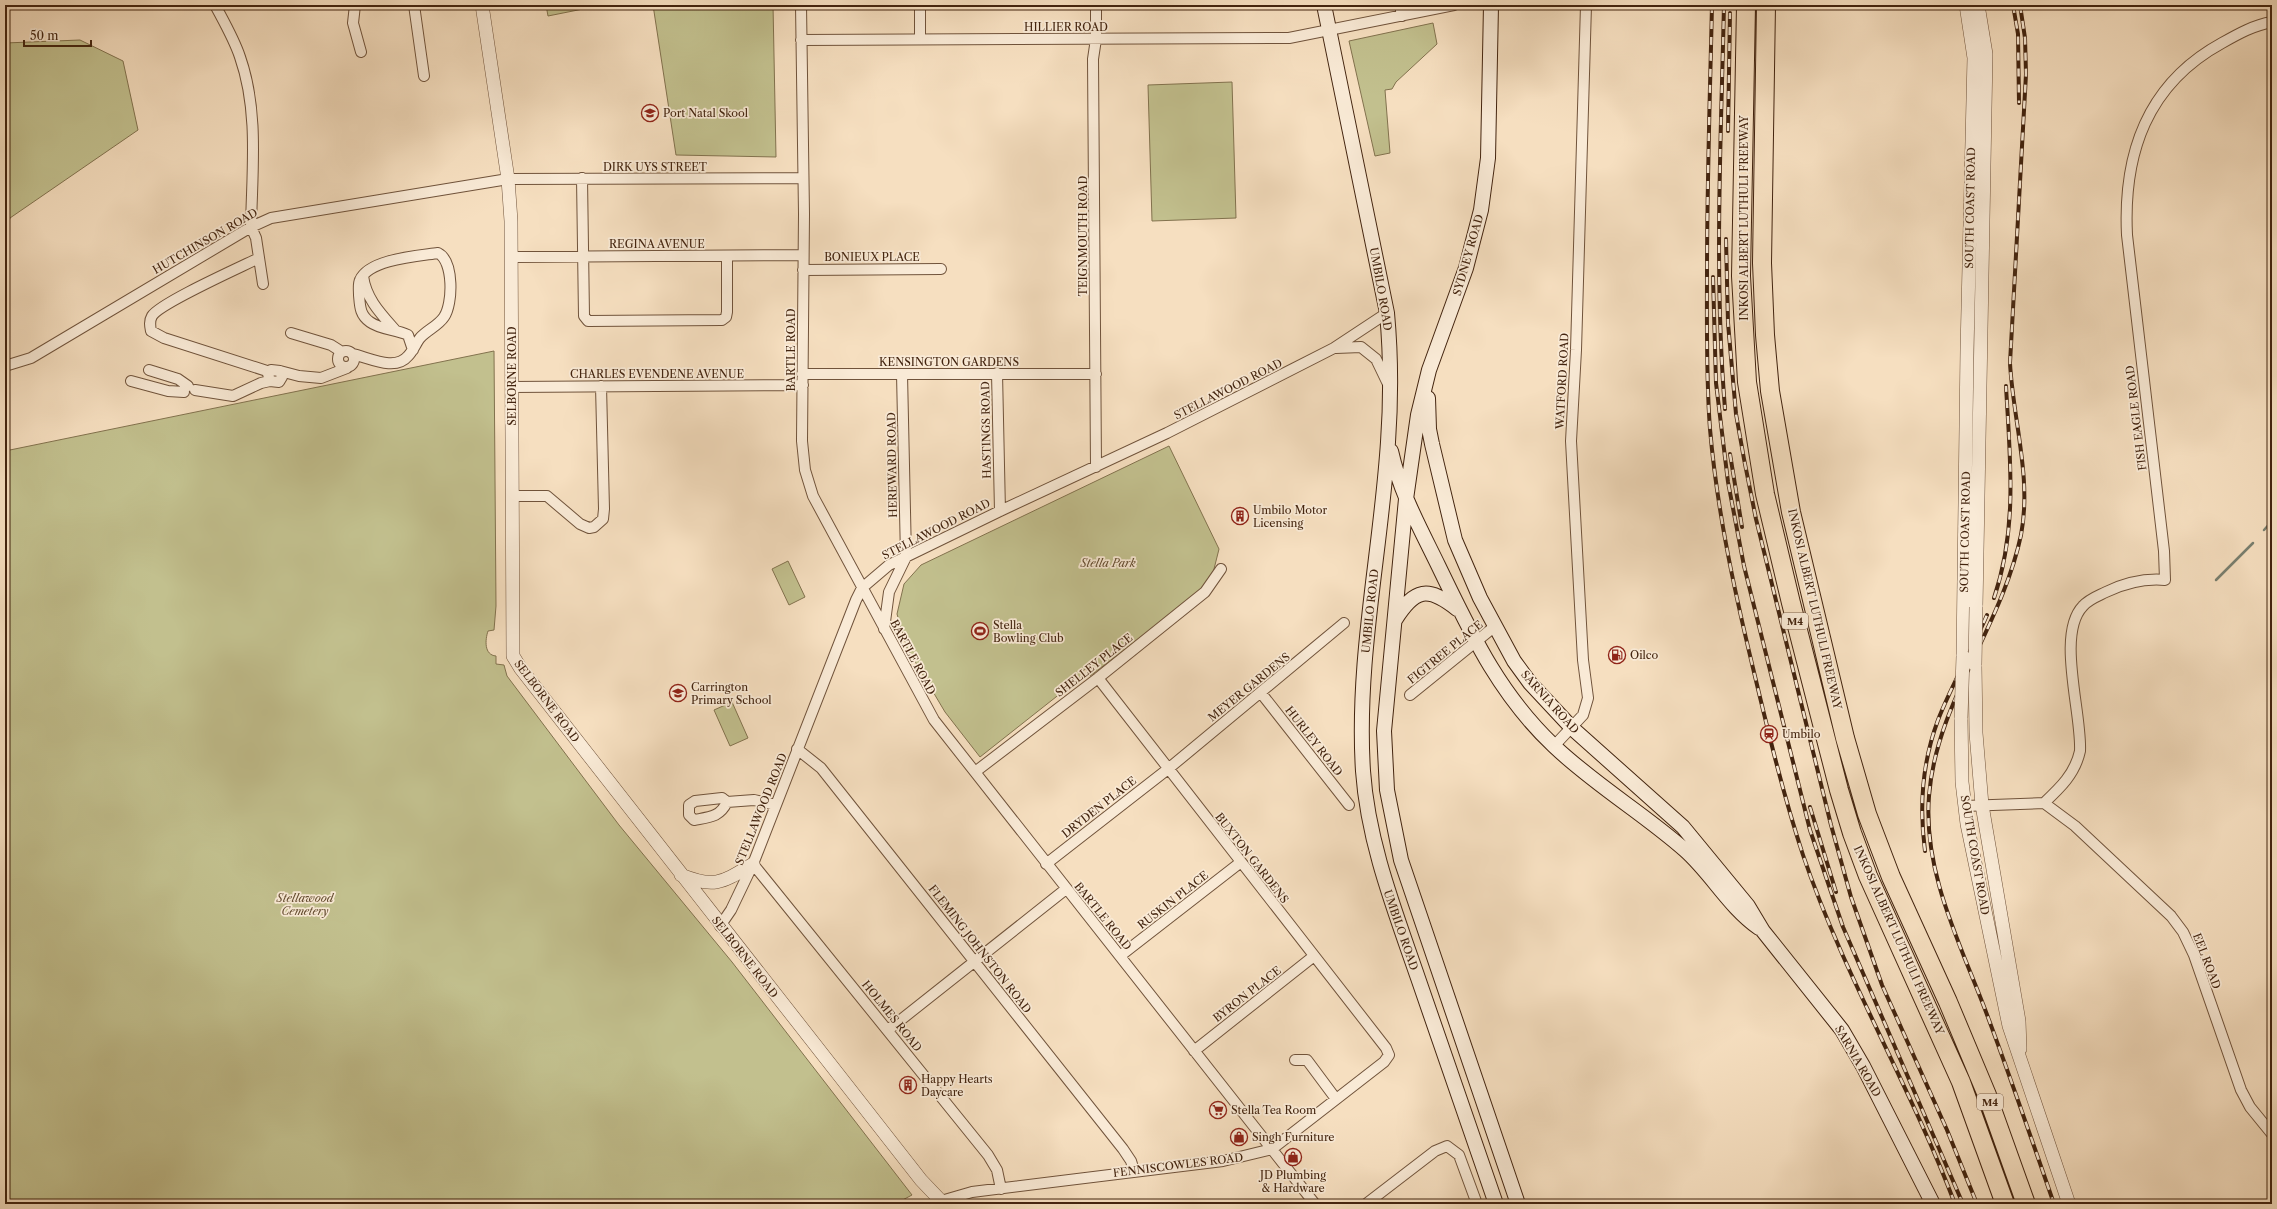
<svg xmlns="http://www.w3.org/2000/svg" width="2277" height="1209" font-family="'Libre Caslon Text',serif">
<style>
.green{fill:#c2c08e;stroke:#82724e}
.lines{fill:none;stroke-linecap:round;stroke-linejoin:round}
.stream{stroke:#798070;stroke-width:2.5}
.minor-casing{stroke:#70533b;stroke-width:12}
.tertiary-casing{stroke:#70533b;stroke-width:14}
.secondary-casing{stroke:#43240f;stroke-width:16}
.motorway-casing{stroke:#43240f;stroke-width:20}
.minor{stroke:#f9ead6;stroke-width:10}
.tertiary{stroke:#f9ead6;stroke-width:13}
.secondary{stroke:#f9ead6;stroke-width:14}
.motorway{stroke:#f6dfc0;stroke-width:18}
.rail-casing{stroke:#43240f;stroke-width:4}
.rail{stroke:#f9ead6;stroke-width:2.5;stroke-dasharray:8;stroke-linecap:butt}
.tertiary-bridge-casing{stroke:#70533b;stroke-width:14;stroke-linecap:butt}
.tertiary-bridge{stroke:#f9ead6;stroke-width:13}
.labels{text-anchor:middle;stroke-width:3.5;stroke-linejoin:round;paint-order:stroke}
.shield{fill:#f9ead6;stroke:#7a5f4b;stroke-width:1}
.shield-label{font-size:10px;font-weight:bold;fill:#43240f}
.street-label{font-size:11px;fill:#43240f;stroke:#f9ead6}
.poi-label{font-size:11px;fill:#43240f;stroke:#f9ead6;text-anchor:start}
.park-label{font-size:11px;font-style:italic;fill:#634b2f;stroke:#f9ead6}
</style>
<rect width="100%" height="100%" fill="#f6dfc0"/>
<filter id="stains"><feTurbulence type="fractalNoise" baseFrequency=".005" numOctaves="4"/><feColorMatrix values="0 0 0 0 .2 0 0 0 0 .09 0 0 0 0 .02 0 0 0 .5 -.17"/></filter>
<radialGradient id="worn" r=".72"><stop offset=".6" stop-color="#630" stop-opacity="0"/><stop offset="1" stop-color="#630" stop-opacity=".3"/></radialGradient>
<!-- green -->
<path class="green" d="M546,5H603L548,16Z
M653,5H773L776,157L676,155Z
M1433,23L1437,44L1396,82L1392,89L1385,90L1390,153L1375,156L1349,41Z
M80,40L123,61L138,130L10,218L5,234V43Z
M1232,82L1236,218L1152,221L1148,85Z
M494,351L496,606L494,630L488,631C485,640 484,655 496,656V664L504,665L507,676L619,825L732,962L912,1195L895,1204H5V451Z
M1169,446L1219,549L1212,577L1204,589L1090,676L1085,668L1080,678L980,757L945,712L907,648L897,614L904,584L921,565Z
M788,561L805,597L789,605L772,569Z
M732,702L748,738L730,746L714,710Z"/>
<g class="lines">
<!-- stream -->
<path class="stream" d="M2264,530L2272,521
M2216,580L2253,543"/>
<!-- minor casing -->
<g class="minor-casing">
<path id="minor" d="M215,5C224,22 234,39 240,57C259,111 252,171 251,227L256,238L263,284
M355,5L353,23L361,52
M414,5L424,76
M801,5L804,214L802,441L805,470L813,496L934,720L1315,1204
M920,5V39
M1400,5L1402,16
M801,40L1289,38L1454,5
M582,178L584,316L588,321L722,320L726,317L727,312V256
M512,257L803,255
M259,258C241,267 160,303 152,316C149,321 150,326 151,331L164,338L270,372
M803,270L941,269
M363,276C366,299 381,314 396,331
M291,333L331,345L342,352
M1336,348L1361,347L1376,359L1388,384
M338 359a8 8 0 1 1 16 0a8 8 0 1 1-16 0Z
M352,354C368,357 395,372 408,356C413,351 416,343 420,338C427,330 438,326 444,317C453,304 454,261 438,253C418,256 369,259 360,280C358,284 359,290 359,295C360,307 360,315 370,322C381,330 396,329 408,335L413,350
M5,366L31,358L251,227L271,218L508,179L803,178
M149,370L178,379L188,386
M280,371L299,376L321,378L347,368
M997,373L1000,511
M802,374H1096
M131,381L168,391L184,392
M512,387L803,385
M195,390L233,396L261,383L270,381L279,382L282,377L280,371L271,370L268,374L270,381
M1096,467L1093,59L1096,39V5
M513,496H547L580,524L589,528L594,527L603,519L604,509L601,386
M884,629L889,592L906,557L902,374
M1261,693L1349,805
M1410,695L1494,627
M1554,746L1583,715L1588,698L1583,660L1571,441L1576,350L1586,5
M797,749L821,768L1123,1149L1131,1161L1134,1171
M975,772L1098,678L1205,592L1221,569
M727,802C720,817 710,817 694,820L689,815V805L695,801L722,798L727,802L754,800L776,805
M2044,803C2060,788 2075,774 2080,751C2082,713 2056,634 2083,606C2089,599 2098,596 2106,592C2125,583 2143,578 2165,580L2164,551L2127,235C2123,153 2147,84 2222,43C2238,34 2254,25 2272,22
M1965,806L2044,803L2075,826L2171,916L2183,932L2194,955L2241,1090L2250,1107L2272,1134
M753,864L988,1155L997,1170L1001,1189
M1046,864L1168,769L1344,623
M720,926L731,910L753,864L856,600L862,588L889,565L1000,511L1167,433L1334,348L1387,313
M1120,956L1241,862
M888,1030L1066,889
M1194,1051L1314,956
M1295,1060H1307L1336,1099
M941,1201L972,1192L1223,1161L1272,1149L1384,1062L1389,1055L1386,1048L1098,678
M1366,1204L1435,1151L1447,1146L1459,1155L1477,1204"/>
</g>
<!-- tertiary casing -->
<g class="tertiary-casing">
<path id="tertiary" d="M482,5L508,179L511,221L513,656L521,669L921,1180L941,1201
M1976,607L1986,54L1978,5
M1963,656L1967,350L1974,58L1966,5
M1975,665L1976,733L1982,805L2019,1021L2020,1049
M1961,718L1962,782L1967,824L2009,1026L2069,1204
M681,875C715,889 723,882 753,864"/>
</g>
<!-- secondary casing -->
<g class="secondary-casing">
<path id="secondary" d="M1324,5L1387,313C1391,356 1391,399 1388,442C1381,551 1356,660 1363,771C1368,843 1395,911 1418,978C1444,1054 1470,1129 1496,1204
M1491,5L1488,158L1481,210L1466,268L1429,370L1418,415L1406,499L1384,731L1387,790L1401,860L1518,1204
M1428,398L1429,429L1432,444L1455,540L1480,598L1514,661L1530,683L1572,728L1683,827L1748,906L1763,931L1842,1030L1863,1066L1933,1204
M1391,451C1400,492 1420,528 1438,565C1471,633 1498,693 1554,746C1595,785 1643,813 1685,850C1712,874 1729,907 1759,928
M1395,620C1415,588 1428,586 1457,609"/>
</g>
<!-- motorway casing -->
<g class="motorway-casing">
<path id="motorway" d="M1746,5L1741,276L1747,382L1765,494L1791,603L1839,790L1852,833L1868,876L1961,1082L2005,1204
M1766,5L1762,263L1765,335L1770,391L1791,512L1845,738L1867,814L1891,877L1948,1002L1987,1095L2026,1204"/>
</g>
<!-- minor -->
<use href="#minor" class="minor"/>
<!-- tertiary -->
<use href="#tertiary" class="tertiary"/>
<!-- secondary -->
<use href="#secondary" class="secondary"/>
<!-- motorway -->
<use href="#motorway" class="motorway"/>
<!-- rail casing -->
<g class="rail-casing">
<path id="rail" d="M1712,5C1710,94 1707,184 1707,273C1707,325 1706,377 1710,429C1717,510 1734,589 1753,668C1768,731 1783,794 1803,855C1844,976 1910,1085 1955,1204
M1724,5C1721,139 1714,275 1725,409
M2013,5L2018,34L2019,103
M2020,5L2025,38L2026,74L2010,363C2013,420 2032,478 2021,535C2002,626 1936,703 1929,796C1923,872 1960,943 1986,1012C2010,1076 2032,1140 2054,1204
M1728,131L1730,13
M1726,239L1728,323L1736,414L1744,459L1756,519L1831,825L1851,897L1882,985L1947,1130L1977,1204
M1713,277L1716,383L1728,482L1744,566L1810,830L1843,927L1963,1204
M1730,454L1742,527
M1994,598C2018,527 2010,459 2006,386
M1810,807L1836,892
M1925,851C1919,806 1922,763 1938,720C1952,684 1972,650 1987,615"/>
</g>
<!-- rail -->
<use href="#rail" class="rail"/>
<!-- tertiary-bridge casing -->
<g class="tertiary-bridge-casing">
<path id="tertiary-bridge" d="M1975,665L1976,607
M1961,718L1963,656"/>
</g>
<!-- tertiary-bridge -->
<use href="#tertiary-bridge" class="tertiary-bridge"/>
</g>
<!-- icons -->
<defs>
<g id="school-ring" transform="scale(0.9)"><circle r="9.5" fill="#f9ead6" stroke="#8f2418" stroke-width="1.5"/><path d="M0-5L7-2L0 1L-7-2ZM-4 1L0 2.5L4 1V4Q0 6-4 4Z" fill="#8f2418"/></g>
<g id="building-ring" transform="scale(0.9)"><circle r="9.5" fill="#f9ead6" stroke="#8f2418" stroke-width="1.5"/><path d="M-4-6H4V6H1V3H-1V6H-4ZM-2.5-4.3h1.7v1.8h-1.7ZM.8-4.3h1.7v1.8H.8ZM-2.5-1h1.7V.8h-1.7ZM.8-1h1.7V.8H.8Z" fill="#8f2418"/></g>
<g id="stadium-ring" transform="scale(0.9)"><circle r="9.5" fill="#f9ead6" stroke="#8f2418" stroke-width="1.5"/><path d="M0-5a6.5 5 0 1 0 0 10a6.5 5 0 1 0 0-10ZM-3.5-1.8h7v3.6h-7Z" fill="#8f2418"/></g>
<g id="fuel-ring" transform="scale(0.9)"><circle r="9.5" fill="#f9ead6" stroke="#8f2418" stroke-width="1.5"/><path d="M-5.5-6h7V0h2V4h1.3V-2.5L3-4.5l.8-.8L6-3V5H2.5V1h-1V6h-7ZM-4.2-4.7v3.2H.2V-4.7Z" fill="#8f2418"/></g>
<g id="station-ring" transform="scale(0.9)"><circle r="9.5" fill="#f9ead6" stroke="#8f2418" stroke-width="1.5"/><path d="M-3-6H3Q5-6 5-4V2Q5 4 3 4L4.5 6H3L1.5 4h-3L-3 6H-4.5L-3 4Q-5 4-5 2V-4Q-5-6-3-6ZM-3.5-4v3h7v-3ZM-3.5 1v1.5H-2V1ZM2 1v1.5H3.5V1Z" fill="#8f2418"/></g>
<g id="supermarket-ring" transform="scale(0.9)"><circle r="9.5" fill="#f9ead6" stroke="#8f2418" stroke-width="1.5"/><path d="M-6-5.5h2.5l.6 2H6L4.5 2H-2.5L-4.4-4H-6ZM-1.5 3.2a1.3 1.3 0 1 0 .1 0ZM3 3.2a1.3 1.3 0 1 0 .1 0Z" fill="#8f2418"/></g>
<g id="shop-ring" transform="scale(0.9)"><circle r="9.5" fill="#f9ead6" stroke="#8f2418" stroke-width="1.5"/><path d="M-5-2.5h2.3a2.7 3.5 0 0 1 5.4 0H5L5.5 6h-11ZM-1.5-2.5h3a1.5 2.3 0 0 0-3 0Z" fill="#8f2418"/></g>
</defs>
<g fill-rule="evenodd">
<use href="#school-ring" x="650" y="113"/>
<use href="#building-ring" x="1240" y="516"/>
<use href="#stadium-ring" x="980" y="631"/>
<use href="#fuel-ring" x="1617" y="655"/>
<use href="#school-ring" x="678" y="693"/>
<use href="#station-ring" x="1769" y="734"/>
<use href="#building-ring" x="908" y="1085"/>
<use href="#supermarket-ring" x="1218" y="1110"/>
<use href="#shop-ring" x="1239" y="1137"/>
<use href="#shop-ring" x="1293" y="1157"/>
</g>
<g class="labels">
<!-- shield labels -->
<g class="shield">
<rect x="1782" y="613" width="26" height="16" rx="3"/>
<rect x="1977" y="1094" width="26" height="16" rx="3"/>
</g>
<g class="shield-label">
<text x="1795" y="625">M4</text>
<text x="1990" y="1106">M4</text>
</g>
<!-- street labels -->
<g class="street-label">
<text x="1066" y="31">HILLIER ROAD</text>
<text x="655" y="171">DIRK UYS STREET</text>
<text transform="translate(1970 208) rotate(-89)" y="4">SOUTH COAST ROAD</text>
<text transform="translate(1744 218) rotate(-90)" y="4">INKOSI ALBERT LUTHULI FREEWAY</text>
<text transform="translate(1083 236) rotate(-90)" y="4">TEIGNMOUTH ROAD</text>
<text transform="translate(205 241) rotate(-30)" y="4">HUTCHINSON ROAD</text>
<text x="657" y="248">REGINA AVENUE</text>
<text transform="translate(1468 255) rotate(-74)" y="4">SYDNEY ROAD</text>
<text x="872" y="261">BONIEUX PLACE</text>
<text transform="translate(1381 289) rotate(80)" y="4">UMBILO ROAD</text>
<text transform="translate(791 350) rotate(-90)" y="4">BARTLE ROAD</text>
<text x="949" y="366">KENSINGTON GARDENS</text>
<text x="657" y="378">CHARLES EVENDENE AVENUE</text>
<text transform="translate(512 376) rotate(-90)" y="4">SELBORNE ROAD</text>
<text transform="translate(1562 381) rotate(-87)" y="4">WATFORD ROAD</text>
<text transform="translate(1228 389) rotate(-27)" y="4">STELLAWOOD ROAD</text>
<text transform="translate(2136 418) rotate(-97)" y="4">FISH EAGLE ROAD</text>
<text transform="translate(986 430) rotate(-91)" y="4">HASTINGS ROAD</text>
<text transform="translate(892 465) rotate(-91)" y="4">HEREWARD ROAD</text>
<text transform="translate(936 529) rotate(-27)" y="4">STELLAWOOD ROAD</text>
<text transform="translate(1965 532) rotate(-89)" y="4">SOUTH COAST ROAD</text>
<text transform="translate(1815 609) rotate(77)" y="4">INKOSI ALBERT LUTHULI FREEWAY</text>
<text transform="translate(1370 611) rotate(-84)" y="4">UMBILO ROAD</text>
<text transform="translate(1445 652) rotate(-39)" y="4">FIGTREE PLACE</text>
<text transform="translate(913 657) rotate(62)" y="4">BARTLE ROAD</text>
<text transform="translate(1094 665) rotate(-38)" y="4">SHELLEY PLACE</text>
<text transform="translate(1249 687) rotate(-39)" y="4">MEYER GARDENS</text>
<text transform="translate(547 701) rotate(53)" y="4">SELBORNE ROAD</text>
<text transform="translate(1550 702) rotate(48)" y="4">SARNIA ROAD</text>
<text transform="translate(1314 741) rotate(52)" y="4">HURLEY ROAD</text>
<text transform="translate(1099 807) rotate(-38)" y="4">DRYDEN PLACE</text>
<text transform="translate(761 809) rotate(-68)" y="4">STELLAWOOD ROAD</text>
<text transform="translate(1975 855) rotate(80)" y="4">SOUTH COAST ROAD</text>
<text transform="translate(1252 858) rotate(52)" y="4">BUXTON GARDENS</text>
<text transform="translate(1173 900) rotate(-38)" y="4">RUSKIN PLACE</text>
<text transform="translate(1103 916) rotate(51)" y="4">BARTLE ROAD</text>
<text transform="translate(1401 930) rotate(71)" y="4">UMBILO ROAD</text>
<text transform="translate(1899 940) rotate(66)" y="4">INKOSI ALBERT LUTHULI FREEWAY</text>
<text transform="translate(980 949) rotate(52)" y="4">FLEMING JOHNSTON ROAD</text>
<text transform="translate(745 957) rotate(52)" y="4">SELBORNE ROAD</text>
<text transform="translate(2207 961) rotate(69)" y="4">EEL ROAD</text>
<text transform="translate(1247 994) rotate(-38)" y="4">BYRON PLACE</text>
<text transform="translate(892 1016) rotate(51)" y="4">HOLMES ROAD</text>
<text transform="translate(1858 1061) rotate(60)" y="4">SARNIA ROAD</text>
<text transform="translate(1178 1165) rotate(-7)" y="4">FENNISCOWLES ROAD</text>
</g>
<!-- poi labels -->
<g class="poi-label">
<text x="663" y="117">Port Natal Skool</text>
<text x="1253" y="514">Umbilo Motor<tspan x="1253" dy="13">Licensing</tspan></text>
<text x="993" y="629">Stella<tspan x="993" dy="13">Bowling Club</tspan></text>
<text x="1630" y="659">Oilco</text>
<text x="691" y="691">Carrington<tspan x="691" dy="13">Primary School</tspan></text>
<text x="1782" y="738">Umbilo</text>
<text x="921" y="1083">Happy Hearts<tspan x="921" dy="13">Daycare</tspan></text>
<text x="1231" y="1114">Stella Tea Room</text>
<text x="1252" y="1141">Singh Furniture</text>
<text x="1293" y="1179" text-anchor="middle">JD Plumbing<tspan x="1293" dy="13">&amp; Hardware</tspan></text>
</g>
<!-- park labels -->
<g class="park-label">
<text x="1108" y="567">Stella Park</text>
<text x="305" y="902">Stellawood<tspan x="305" dy="13">Cemetery</tspan></text>
</g>
</g>
<!-- margin -->
<rect width="2277" height="1209" fill="none" stroke="#f6dfc0" stroke-width="20"/>
<rect x="6" y="6" width="2265" height="1197" fill="none" stroke="#43240f" stroke-width="2"/>
<rect x="10" y="10" width="2257" height="1189" fill="none" stroke="#43240f"/>
<!-- scale -->
<path d="M24 40v6h67v-6" fill="none" stroke="#43240f" stroke-width="2"/>
<text x="30" y="40" font-size="12" fill="#43240f" stroke="#f9ead6" stroke-width="3" paint-order="stroke">50 m</text>
<rect width="100%" height="100%" filter="url(#stains)"/>
<rect width="100%" height="100%" fill="url(#worn)"/>
</svg>
